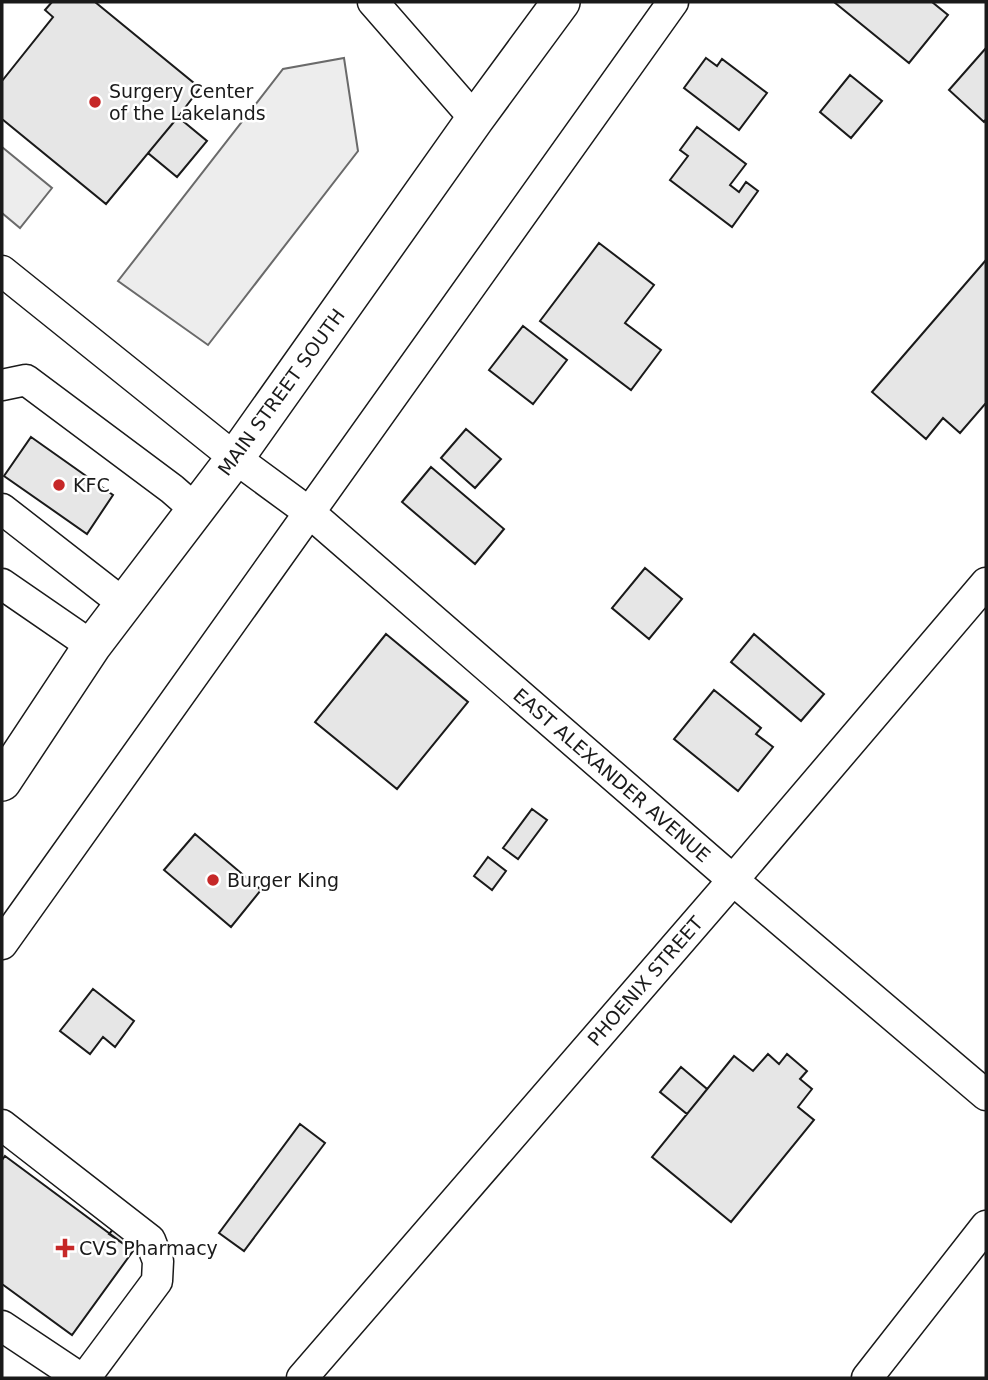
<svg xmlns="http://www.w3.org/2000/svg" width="988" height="1380" font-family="'DejaVu Sans',sans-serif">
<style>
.parking{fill:#ededed;stroke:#6a6a6a;stroke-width:2}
.building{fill:#e6e6e6;stroke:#1a1a1a;stroke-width:2}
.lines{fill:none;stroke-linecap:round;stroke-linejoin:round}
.minor-casing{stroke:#1a1a1a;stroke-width:33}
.major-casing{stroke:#1a1a1a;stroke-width:40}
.minor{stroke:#fff;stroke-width:30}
.major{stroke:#fff;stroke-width:37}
.poi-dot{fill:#c62828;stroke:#fff;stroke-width:2.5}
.labels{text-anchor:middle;stroke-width:5;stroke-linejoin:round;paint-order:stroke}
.poi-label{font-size:19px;fill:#1a1a1a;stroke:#fff;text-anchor:start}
.street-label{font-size:19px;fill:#1a1a1a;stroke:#fff}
</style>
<rect width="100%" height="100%" fill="#fff"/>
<!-- parking -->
<path class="parking" d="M344,58L358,151L208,345L118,281L283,69Z
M2,147L52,188L20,228L2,213Z"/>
<!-- building -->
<path class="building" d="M52,2H95L200,88L178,117L106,204L2,119V81L53,17L45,10Z
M834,2H932L948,15L909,63Z
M986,48V119L984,122L949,90Z
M706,58L717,66L722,59L767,93L739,130L684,88Z
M850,75L882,101L851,138L820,112Z
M178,117L207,141L177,177L148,153Z
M697,127L746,164L730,185L739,192L746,182L758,191L732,227L670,180L688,156L680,150Z
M599,243L654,285L625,323L661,350L631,390L540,321Z
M986,260V403L960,433L943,418L926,439L872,392Z
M523,326L567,360L533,404L489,370Z
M466,429L501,459L475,488L441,458Z
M31,437L113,495L87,534L4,476Z
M431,467L504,529L475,564L402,502Z
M645,568L682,599L649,639L612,608Z
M386,634L468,702L397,789L315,722Z
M754,634L824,694L801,721L731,662Z
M714,690L761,728L756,734L773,747L738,791L674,739Z
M532,809L547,820L518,859L503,848Z
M195,834L261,890L231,927L164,870Z
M488,857L506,871L492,890L474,876Z
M93,989L134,1021L115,1047L103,1037L90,1054L60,1031Z
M768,1054L779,1064L787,1054L807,1071L800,1079L812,1089L798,1107L814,1120L731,1222L652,1157L734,1056L753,1071Z
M681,1067L707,1089L687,1114L660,1092Z
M300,1124L325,1143L244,1251L219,1233Z
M5,1156L133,1251L72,1335L2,1284V1160Z
M119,1222L134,1234L125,1245L109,1234Z"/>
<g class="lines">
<!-- minor casing -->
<g class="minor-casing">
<path id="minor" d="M373,2L475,119
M2,271L235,458L310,513L733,880L986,1095
M2,385L26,380L172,489L196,510
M2,509L124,604
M2,584L92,646
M2,944L673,2
M2,1125L150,1240L158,1261L157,1281L85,1378
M2,1326L80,1378
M302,1378L733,880L986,583
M867,1378L986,1226"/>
</g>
<!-- major casing -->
<g class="major-casing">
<path id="major" d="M2,782L92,646L235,458L475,119L561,2"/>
</g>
<!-- minor -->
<use href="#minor" class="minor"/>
<!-- major -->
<use href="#major" class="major"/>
</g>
<!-- markers -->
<g class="poi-dot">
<circle cx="95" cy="102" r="7"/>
<circle cx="59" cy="485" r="7"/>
<circle cx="213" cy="880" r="7"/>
<path d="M61.5 1237.5h7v7h7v7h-7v7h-7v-7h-7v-7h7z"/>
</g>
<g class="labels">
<!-- poi labels -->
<g class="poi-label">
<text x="109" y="98">Surgery Center<tspan x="109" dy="22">of the Lakelands</tspan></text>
<text x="73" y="492">KFC</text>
<text x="227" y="887">Burger King</text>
<text x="79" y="1255">CVS Pharmacy</text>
</g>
<!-- street labels -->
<g class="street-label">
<text transform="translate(281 392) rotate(-54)" y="7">MAIN STREET SOUTH</text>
<text transform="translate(612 775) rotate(41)" y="7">EAST ALEXANDER AVENUE</text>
<text transform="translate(645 981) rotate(-49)" y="7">PHOENIX STREET</text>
</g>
</g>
<!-- border -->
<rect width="988" height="1380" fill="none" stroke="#1a1a1a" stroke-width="7"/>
</svg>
